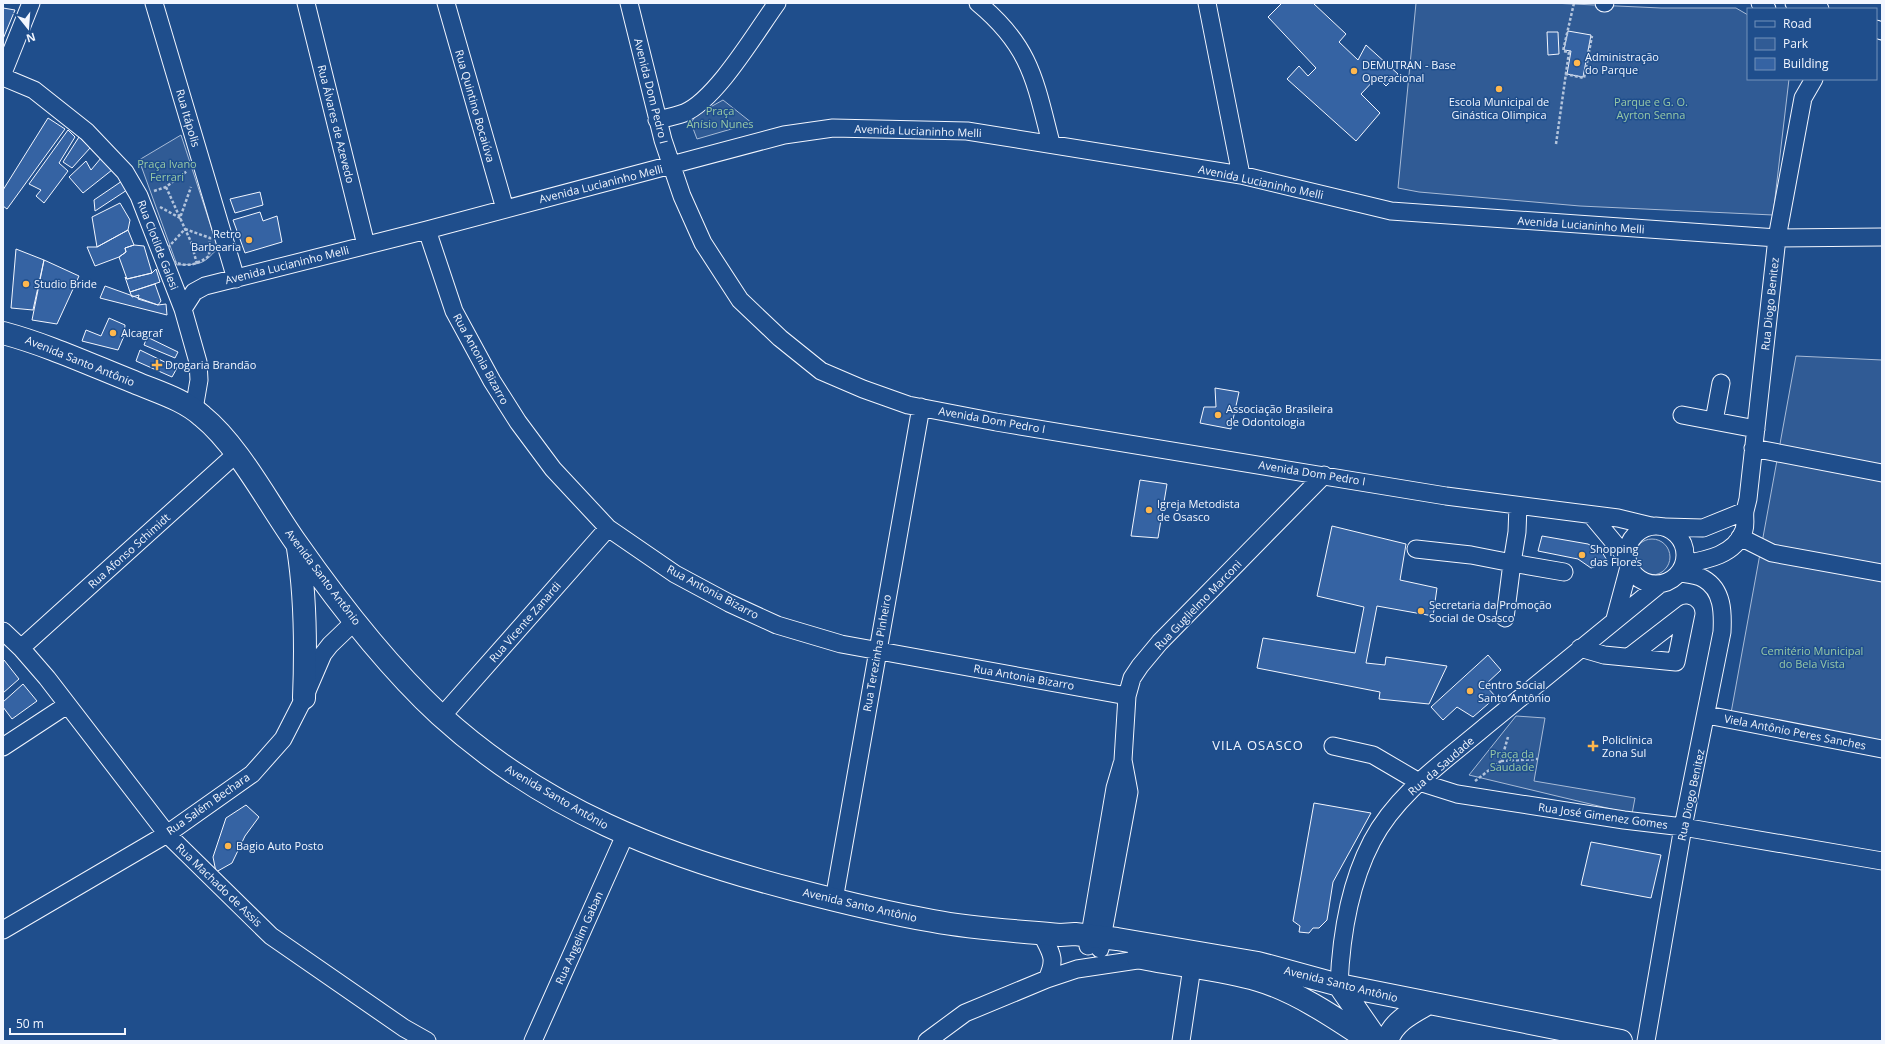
<svg xmlns="http://www.w3.org/2000/svg" width="1885" height="1044" font-family="'Open Sans',sans-serif">
<style>
.green{fill:#305b95;stroke:#a8bbd7}
.building{fill:#3563a3;stroke:#f2f6ff}
.lines{fill:none;stroke-linecap:round;stroke-linejoin:round}
.minor-casing{stroke:#f2f6ff;stroke-width:19}
.major-casing{stroke:#f2f6ff;stroke-width:24}
.path{stroke:#b3c4dc;stroke-width:2.5;stroke-dasharray:3 2;stroke-linecap:butt}
.minor{stroke:#1f4e8c;stroke-width:17}
.major{stroke:#1f4e8c;stroke-width:22}
.poi-dot{fill:#ffb74d;stroke:#1f4e8c;stroke-width:1.5}
.labels{text-anchor:middle;stroke-width:3;stroke-linejoin:round;paint-order:stroke}
.poi-label{font-size:11px;fill:#f2f6ff;stroke:#1f4e8c;text-anchor:start}
.street-label{font-size:11px;fill:#f2f6ff;stroke:#1f4e8c}
.park-label{font-size:11px;fill:#97c8a6;stroke:#1f4e8c}
.quarter-label{font-size:13px;letter-spacing:1px;fill:#f2f6ff;stroke:#1f4e8c}
</style>
<rect width="100%" height="100%" fill="#1f4e8c"/>
<!-- green -->
<path class="green" d="M1416,3H1551L1661,8H1736L1748,15V79H1789L1773,215L1580,206L1419,192L1398,188Z
M723,100L752,123L697,139L691,123L696,115Z
M181,135L218,248C202,266 200,264 177,265L139,160Z
M1796,356L1882,360V742L1731,713Z
M1634 557a18 18 0 1 1 36 0a18 18 0 1 1-36 0Z
M1516,716L1545,718L1534,781L1635,798L1632,814L1469,775Z"/>
<!-- building -->
<path class="building" d="M1282,3H1313L1346,34L1339,42L1358,60L1366,45L1398,74L1386,86L1377,77L1361,94L1380,113L1356,141L1287,79L1299,66L1308,76L1316,68L1268,17Z
M3,8L15,10L3,39Z
M1568,31L1591,35L1583,77L1567,74L1571,51L1564,50Z
M1547,32H1558L1559,54L1548,55Z
M48,118L65,129L7,209L3,206V190Z
M68,130L75,137L59,163L68,171L44,203L36,196L41,190L29,184Z
M79,137L90,148L72,168L63,162Z
M101,158L112,170L83,193L69,177L86,161L91,170Z
M122,181L127,190L95,211L94,200Z
M260,192L263,205L235,213L230,199Z
M120,203L130,220L128,230L97,247L92,217Z
M260,212L263,221L277,216L282,242L245,253L233,220Z
M128,230L134,245L125,248L126,252L119,257L95,266L87,247H97Z
M134,245L144,246L152,273L127,279L119,257L126,252L125,248Z
M16,249L44,260L33,310L11,308Z
M44,260L79,276L57,324L32,320Z
M156,269L160,282L130,292L125,277L127,279L152,273Z
M155,284L161,301L158,305L138,299L139,295L132,297L130,292Z
M105,286L158,305L166,304L167,315L100,298Z
M109,318L125,325L124,336L118,350L82,341L86,330L101,336Z
M147,337L178,352L175,358L144,345Z
M140,350L177,368L172,377L136,361Z
M1215,388L1239,392L1231,429L1200,423L1204,407H1216Z
M1140,480L1167,484L1158,538L1131,536Z
M1332,526L1406,544L1400,580L1437,588L1433,616L1377,606L1366,663L1385,665L1386,657L1447,666L1429,704L1379,699L1380,692L1257,668L1263,638L1355,653L1364,607L1317,596Z
M1542,536L1588,544L1602,552L1608,562L1591,568L1578,559L1538,551Z
M1488,655L1501,670L1485,685L1496,697L1473,717L1457,707L1443,720L1431,707Z
M4,660L19,679L3,693V661Z
M23,684L37,701L12,719L3,707V702Z
M1314,803L1371,813L1333,882L1327,920L1319,928H1313L1309,933L1299,932L1300,926L1293,921Z
M246,805L259,817L245,836L232,863L216,872L213,857L226,818Z
M1591,842L1661,855L1651,898L1581,885Z"/>
<g class="lines">
<!-- minor casing -->
<g class="minor-casing">
<path id="minor" d="M154,3L236,279
M306,3L366,245
M446,3L505,209
M629,3L663,140L682,196L703,243L740,300L780,338L821,371L863,389L908,405L996,422L1446,496L1618,518L1651,526
M978,3C1031,47 1035,81 1051,143
M1207,3L1241,175
M1604,3H1605
M1760,3L1767,9
M1794,3L1820,9
M1876,29L1882,31
M3,73L31,3
M3,77L34,90L87,132L125,172L139,196L183,309
M657,120C666,118 676,116 684,113C716,100 756,32 777,3
M427,230L454,311L492,381L518,422L553,469L608,528L675,574L729,603L777,625L841,644L1127,696
M194,409L199,380L198,362L183,309L194,292L205,286L427,230L784,135L833,128L967,131L1241,175L1391,211L1777,238L1882,237
M1682,415L1756,429
M1714,421L1721,383
M1753,448L1882,473
M1591,515L1627,558
M1627 555a29 29 0 1 1 58 0a29 29 0 1 1-58 0Z
M1665,527L1703,528L1745,511
M1740,537L1772,553L1882,573
M1416,549L1471,555L1512,563L1517,532L1518,506
M1684,564C1707,560 1735,555 1744,530C1746,524 1744,517 1745,511C1746,507 1747,503 1748,499L1777,238L1803,98L1814,79
M1505,618L1512,563L1564,572
M1615,619L1629,567
M3,631L21,648L47,678L167,834L271,936L404,1028L427,1041
M21,648L236,454
M1580,648L1604,655L1676,662L1686,613
M1629,657L1686,613
M1707,715L1882,749
M442,716L608,528
M1333,746L1373,755L1419,782L1457,794L1624,820L1683,827L1882,861
M3,747L67,705
M834,900L921,407
M3,930L167,834L252,774L283,739L304,698L323,654L330,645L355,621
M1041,933C1051,953 1057,958 1047,979
M1088,946L1115,788L1122,764
M1100,949L1129,792L1123,760L1127,696L1132,678L1140,666L1160,642L1324,475
M1339,985C1341,937 1349,885 1372,841C1397,793 1446,760 1486,726C1544,679 1602,632 1660,584
M533,1041L625,835
M927,1041L965,1013L1047,979L1077,969L1144,959
M1181,1041L1192,967
M1646,1041L1683,827L1722,632C1723,613 1723,590 1704,579C1698,575 1687,574 1680,573"/>
</g>
<!-- major casing -->
<g class="major-casing">
<path id="major" d="M3,333C48,345 91,365 134,382C157,392 183,399 202,416C239,446 269,505 297,544C339,604 386,665 440,715C543,809 663,856 796,890C842,902 887,913 933,921C975,929 1018,931 1060,935L1075,934L1117,939L1258,963L1339,985L1621,1041
M298,548C306,598 306,648 304,698
M1138,957C1177,966 1219,968 1258,980C1296,991 1337,1019 1370,1041
M1339,985L1377,1040
M1387,1041C1393,1022 1411,1013 1427,1004"/>
</g>
<!-- path -->
<path class="path" d="M1565,74L1584,78L1592,36
M1556,144L1569,52L1563,51L1574,3
M166,187L191,242L197,264
M154,191L166,187L187,171
M160,207L180,218L191,187
M185,229L210,238L209,256C191,269 179,267 162,254Z
M1501,761L1538,759
M1475,781L1501,761L1508,737"/>
<!-- minor -->
<use href="#minor" class="minor"/>
<!-- major -->
<use href="#major" class="major"/>
</g>
<!-- markers -->
<g class="poi-dot">
<circle cx="1577" cy="63" r="4"/>
<circle cx="1354" cy="71" r="4"/>
<circle cx="1499" cy="89" r="4"/>
<circle cx="249" cy="240" r="4"/>
<circle cx="26" cy="284" r="4"/>
<circle cx="113" cy="333" r="4"/>
<path d="M155 359h4v4h4v4h-4v4h-4v-4h-4v-4h4z"/>
<circle cx="1218" cy="415" r="4"/>
<circle cx="1149" cy="510" r="4"/>
<circle cx="1582" cy="555" r="4"/>
<circle cx="1421" cy="611" r="4"/>
<circle cx="1470" cy="691" r="4"/>
<path d="M1591 740h4v4h4v4h-4v4h-4v-4h-4v-4h4z"/>
<circle cx="228" cy="846" r="4"/>
</g>
<g class="labels">
<!-- poi labels -->
<g class="poi-label">
<text x="1585" y="61">Administração<tspan x="1585" dy="13">do Parque</tspan></text>
<text x="1362" y="69">DEMUTRAN - Base<tspan x="1362" dy="13">Operacional</tspan></text>
<text x="1499" y="106" text-anchor="middle">Escola Municipal de<tspan x="1499" dy="13">Ginástica Olimpica</tspan></text>
<text x="241" y="238" text-anchor="end">Retro<tspan x="241" dy="13">Barbearia</tspan></text>
<text x="34" y="288">Studio Bride</text>
<text x="121" y="337">Alcagraf</text>
<text x="165" y="369">Drogaria Brandão</text>
<text x="1226" y="413">Associação Brasileira<tspan x="1226" dy="13">de Odontologia</tspan></text>
<text x="1157" y="508">Igreja Metodista<tspan x="1157" dy="13">de Osasco</tspan></text>
<text x="1590" y="553">Shopping<tspan x="1590" dy="13">das Flores</tspan></text>
<text x="1429" y="609">Secretaria da Promoção<tspan x="1429" dy="13">Social de Osasco</tspan></text>
<text x="1478" y="689">Centro Social<tspan x="1478" dy="13">Santo Antônio</tspan></text>
<text x="1602" y="744">Policlínica<tspan x="1602" dy="13">Zona Sul</tspan></text>
<text x="236" y="850">Bagio Auto Posto</text>
</g>
<!-- street labels -->
<g class="street-label">
<text transform="translate(651 91) rotate(76)" y="4">Avenida Dom Pedro I</text>
<text transform="translate(475 106) rotate(74)" y="4">Rua Quintino Bocaiúva</text>
<text transform="translate(188 118) rotate(74)" y="4">Rua Itápolis</text>
<text transform="translate(336 124) rotate(76)" y="4">Rua Álvares de Azevedo</text>
<text transform="translate(918 131) rotate(2)" y="4">Avenida Lucianinho Melli</text>
<text transform="translate(1261 182) rotate(12)" y="4">Avenida Lucianinho Melli</text>
<text transform="translate(601 184) rotate(-14)" y="4">Avenida Lucianinho Melli</text>
<text transform="translate(1581 225) rotate(4)" y="4">Avenida Lucianinho Melli</text>
<text transform="translate(158 245) rotate(69)" y="4">Rua Clotilde Galesi</text>
<text transform="translate(287 265) rotate(-14)" y="4">Avenida Lucianinho Melli</text>
<text transform="translate(1770 304) rotate(-84)" y="4">Rua Diogo Benitez</text>
<text transform="translate(481 359) rotate(61)" y="4">Rua Antonia Bizarro</text>
<text transform="translate(80 361) rotate(22)" y="4">Avenida Santo Antônio</text>
<text transform="translate(992 420) rotate(10)" y="4">Avenida Dom Pedro I</text>
<text transform="translate(1312 473) rotate(9)" y="4">Avenida Dom Pedro I</text>
<text transform="translate(129 551) rotate(-42)" y="4">Rua Afonso Schimidt</text>
<text transform="translate(323 577) rotate(53)" y="4">Avenida Santo Antônio</text>
<text transform="translate(713 592) rotate(28)" y="4">Rua Antonia Bizarro</text>
<text transform="translate(1198 605) rotate(-46)" y="4">Rua Guglielmo Marconi</text>
<text transform="translate(525 622) rotate(-49)" y="4">Rua Vicente Zanardi</text>
<text transform="translate(877 653) rotate(-80)" y="4">Rua Terezinha Pinheiro</text>
<text transform="translate(1024 677) rotate(10)" y="4">Rua Antonia Bizarro</text>
<text transform="translate(1795 732) rotate(11)" y="4">Viela Antônio Peres Sanches</text>
<text transform="translate(1441 766) rotate(-41)" y="4">Rua da Saudade</text>
<text transform="translate(1691 795) rotate(-78)" y="4">Rua Diogo Benitez</text>
<text transform="translate(557 797) rotate(30)" y="4">Avenida Santo Antônio</text>
<text transform="translate(208 804) rotate(-35)" y="4">Rua Salém Bechara</text>
<text transform="translate(1603 816) rotate(8)" y="4">Rua José Gimenez Gomes</text>
<text transform="translate(219 885) rotate(44)" y="4">Rua Machado de Assis</text>
<text transform="translate(860 905) rotate(13)" y="4">Avenida Santo Antônio</text>
<text transform="translate(579 938) rotate(-66)" y="4">Rua Angelim Gaban</text>
<text transform="translate(1341 984) rotate(14)" y="4">Avenida Santo Antônio</text>
</g>
<!-- park labels -->
<g class="park-label">
<text x="1651" y="106">Parque e G. O.<tspan x="1651" dy="13">Ayrton Senna</tspan></text>
<text x="720" y="115">Praça<tspan x="720" dy="13">Anísio Nunes</tspan></text>
<text x="167" y="168">Praça Ivano<tspan x="167" dy="13">Ferrari</tspan></text>
<text x="1812" y="655">Cemitério Municipal<tspan x="1812" dy="13">do Bela Vista</tspan></text>
<text x="1512" y="758">Praça da<tspan x="1512" dy="13">Saudade</tspan></text>
</g>
<!-- quarter labels -->
<g class="quarter-label">
<text x="1258" y="750">VILA OSASCO</text>
</g>
</g>
<!-- border -->
<rect width="1885" height="1044" fill="none" stroke="#f2f6ff" stroke-width="8"/>
<!-- legend -->
<rect x="1747" y="8" width="130" height="72" fill="#1f4e8c" stroke="#7391ba"/>
<rect x="1755" y="21" width="20" height="6" fill="#1f4e8c" stroke="#7391ba"/>
<text x="1783" y="28" font-size="12" fill="#f2f6ff">Road</text>
<rect x="1755" y="38" width="20" height="12" fill="#305b95" stroke="#7391ba"/>
<text x="1783" y="48" font-size="12" fill="#f2f6ff">Park</text>
<rect x="1755" y="58" width="20" height="12" fill="#3563a3" stroke="#7391ba"/>
<text x="1783" y="68" font-size="12" fill="#f2f6ff">Building</text>
<!-- north arrow -->
<g transform="translate(28 28) rotate(163)" stroke="#1f4e8c" stroke-width="3" paint-order="stroke">
<path d="M0-3L7 15L0 10L-7 15Z" fill="#f2f6ff"/>
<text y="-6" font-size="11" font-weight="bold" text-anchor="middle" fill="#f2f6ff">N</text>
</g>
<!-- scale -->
<path d="M10 1028v6h115v-6" fill="none" stroke="#f2f6ff" stroke-width="2"/>
<text x="16" y="1028" font-size="12" fill="#f2f6ff" stroke="#1f4e8c" stroke-width="3" paint-order="stroke">50 m</text>
</svg>
